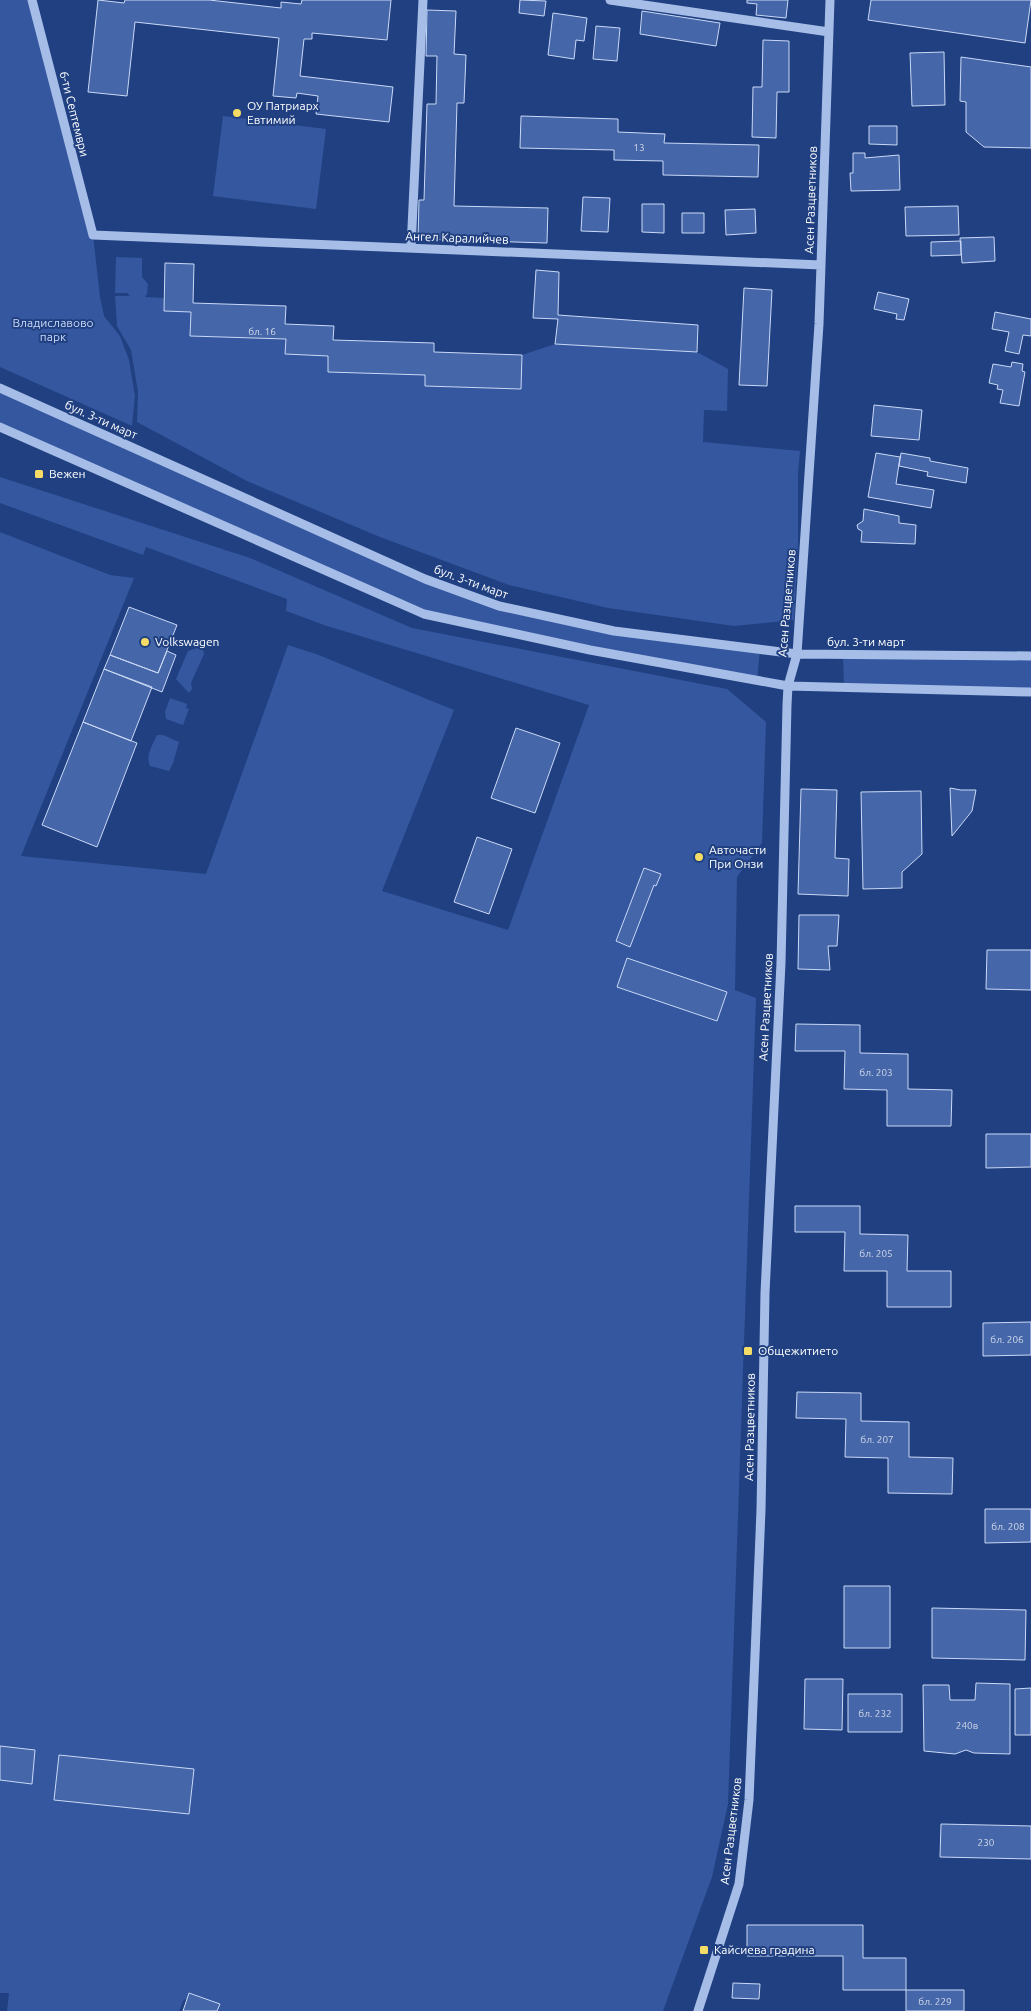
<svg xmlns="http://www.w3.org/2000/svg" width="1031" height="2011" font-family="Ubuntu,sans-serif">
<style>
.green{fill:#34579f}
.building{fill:#4566a8;stroke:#cad9f6}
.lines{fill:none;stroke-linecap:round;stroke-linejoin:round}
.minor{stroke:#a6bde8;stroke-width:9}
.poi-dot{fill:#f5dc67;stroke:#204081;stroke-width:2}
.labels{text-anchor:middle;stroke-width:4;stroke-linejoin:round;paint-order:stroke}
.number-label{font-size:10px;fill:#d0d9e9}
.poi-label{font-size:12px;fill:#fff;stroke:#204081;text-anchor:start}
.street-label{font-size:12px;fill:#fff;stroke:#204081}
.park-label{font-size:12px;fill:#cad9f6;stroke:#204081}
</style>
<rect width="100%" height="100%" fill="#204081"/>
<!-- green -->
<path class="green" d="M0,0H32L93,235L100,297L104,316L120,336L129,360L135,396L132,426L0,367Z
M223,116L326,129L316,209L213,196Z
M116,257L142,258V277L148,284L147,294L145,297L164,298V311L191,312L190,336L286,339L285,354L328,356V372L425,375V386L520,389L522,355L555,344L697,352L728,369L727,411L704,410L703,442L800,451L798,473V542L794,620L734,626L608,608L509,585L380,537L247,481L137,422L138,392L131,350L117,326L115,296H130L127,293H115Z
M0,388L425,579L499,606L614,631L760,649L757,681L424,614L0,427Z
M0,477L250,558L412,628L727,689L766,722L762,843L737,877L735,990L756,998L728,1804L712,1877L663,2011H220L184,1999L179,2011H7L9,1993H0V532L110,575L134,578L21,856L206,874L288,645L316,654L454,710L382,891L508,930L589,705L327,626L286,611L287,599L146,547L143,555L0,503Z
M197,648L203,650L204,654L191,683L192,689L189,693L176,679L188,651Z
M843,655L1031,656V690L844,687Z
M170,698L187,704L186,708L189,709L183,725L166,719L165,712Z
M157,735H163L179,742L173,763L169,771L150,766C145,756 153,744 157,735Z"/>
<!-- building -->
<path class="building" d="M98,0L124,3L125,0H209L281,8V2L301,4L302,0H391L387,40L312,33V39H304L300,76L393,87L389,122L316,114L318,96L297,93L296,98L273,96L279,38L135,22L127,96L88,92Z
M520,0L546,1L544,16L519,13Z
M747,0H788L786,18L756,15L757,4L747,3Z
M871,0H1031L1025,43L868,20Z
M427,10L456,11L454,54L466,55L464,103H457L454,206L548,208L547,243L418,239L419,200H424L427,104H436L437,56H426Z
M642,11L720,23L716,46L640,34Z
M553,13L587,18L584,41L576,40L574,59L548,55Z
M596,26L620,28L617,61L593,59Z
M763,40L789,41V92H777L776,138L752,137L753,87H762Z
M944,52L945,105L912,106L910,53Z
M961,57L1031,67V148L984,147L966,132V102L960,101Z
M521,116L618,119V132L665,134L664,143L759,145L758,177L663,175V161L614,160V150L520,148Z
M869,126H897V145L869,144Z
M853,153H865V158L899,155L900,190L851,191L850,173H853Z
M583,197L610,198L608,232L581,231Z
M642,204H664V233L642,232Z
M958,206L959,235L906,236L905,207Z
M755,209L756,233L726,235L725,210Z
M682,213H704V233H682Z
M994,237L995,261L962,263L960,238Z
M961,241V255L931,256V242Z
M165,263L194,264L193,303L286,306L285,324L334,326L333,340L434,343V352L522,355L521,389L425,386V375L328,372V356L285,354L286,339L190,336L191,312L164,311Z
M536,270L559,272L558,315L698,325L697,352L555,344L558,319L533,318Z
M744,288L772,290L767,386L739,385Z
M878,292L909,299L904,320L896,319L897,314L874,309Z
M995,312L1031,319V336L1023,335L1019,354L1005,351L1009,332L992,329Z
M1012,362L1023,364L1022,371L1025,372L1019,406L1000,403L1003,390L997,389L998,385L989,383L993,364L1011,367Z
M874,405L922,410L919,440L871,436Z
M876,453L900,457L896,484L934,490L931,508L868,497Z
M901,453L930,458V461L968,468L966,483L927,476L928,472L899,466Z
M864,509L899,516V523L916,525L915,544L861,542L862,531L858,529L857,525L863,521Z
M129,607L177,625L158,673L110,655Z
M167,651L176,655L162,692L104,669L110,655L158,673Z
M104,669L152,687L131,741L83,722Z
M83,722L137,743L97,847L42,825Z
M516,728L560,743L535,813L491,798Z
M950,788L961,790H976L972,811L952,836Z
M801,789L837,790L835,858L849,859L848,896L798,894Z
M921,791L922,854L902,872V888L863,889L861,792Z
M477,837L512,849L489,914L454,902Z
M644,868L661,874L656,886L654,885L630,947L616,941Z
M799,915H839L837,946H828L830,970L798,969Z
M987,950H1031V990L986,989Z
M627,958L727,992L717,1021L617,987Z
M796,1024L860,1025V1053L908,1054V1089L952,1090L951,1126H887V1090L844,1089L845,1051H795Z
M986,1134H1031V1167L986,1168Z
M795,1206H860V1234L908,1235L907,1271H951V1307H887V1271H844L845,1232H795Z
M1031,1322V1355L983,1356V1323Z
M797,1392L861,1393V1421L909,1422V1457L953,1458L952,1494L888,1493V1458L845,1457L846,1419L796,1418Z
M985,1509H1031V1542L985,1543Z
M844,1586H890V1648H844Z
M932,1608L1026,1610L1025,1660L932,1658Z
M805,1679H843L842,1730L804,1729Z
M976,1683L1010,1684V1754L974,1753L966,1750L955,1754L924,1751L923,1685H949L950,1700H975Z
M1031,1688V1735H1015V1689Z
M848,1694H902V1732H848Z
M0,1746L35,1750L32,1784L0,1780Z
M59,1755L194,1769L189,1814L54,1800Z
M941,1824L1031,1826V1859L940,1857Z
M747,1925H863V1958H906V1990H843V1956H747Z
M733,1983L760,1984L759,1999L732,1998Z
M906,1990H964V2011H906Z
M189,1993L220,2004L217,2011H183Z"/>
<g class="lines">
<!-- minor -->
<path class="minor" d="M32,0L93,235L821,265
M610,0L829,32
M411,248L423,0
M0,388L425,579L499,606L614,631L797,654L1031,656
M0,427L424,614L590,650L788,686L1031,692
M698,2011L739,1884L749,1800L761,1510L765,1293L781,963L787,705L788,686L797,654L819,324L830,0"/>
</g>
<!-- markers -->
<g class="poi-dot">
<circle cx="237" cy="113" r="5"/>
<rect x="34" y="469" width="10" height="10" rx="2.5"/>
<circle cx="145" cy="642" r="5"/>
<circle cx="699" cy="857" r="5"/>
<rect x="743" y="1346" width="10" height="10" rx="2.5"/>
<rect x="699" y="1945" width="10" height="10" rx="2.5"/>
</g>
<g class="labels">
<!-- number labels -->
<g class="number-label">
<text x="639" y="151">13</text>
<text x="262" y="335">бл. 16</text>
<text x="876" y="1076">бл. 203</text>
<text x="876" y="1257">бл. 205</text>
<text x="1007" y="1343">бл. 206</text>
<text x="877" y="1443">бл. 207</text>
<text x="1008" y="1530">бл. 208</text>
<text x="875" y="1717">бл. 232</text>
<text x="967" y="1729">240в</text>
<text x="986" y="1846">230</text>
<text x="935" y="2005">бл. 229</text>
</g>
<!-- poi labels -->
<g class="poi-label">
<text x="247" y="110">ОУ Патриарх<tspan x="247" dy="14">Евтимий</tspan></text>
<text x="49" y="478">Вежен</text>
<text x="155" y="646">Volkswagen</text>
<text x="709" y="854">Авточасти<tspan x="709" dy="14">При Онзи</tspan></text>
<text x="758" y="1355">Общежитието</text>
<text x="714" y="1954">Кайсиева градина</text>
</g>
<!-- street labels -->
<g class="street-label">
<text transform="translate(74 114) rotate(76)" y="4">6-ти Септември</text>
<text transform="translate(811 200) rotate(-88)" y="4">Асен Разцветников</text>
<text transform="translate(457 238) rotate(2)" y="4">Ангел Каралийчев</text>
<text transform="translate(101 420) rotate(24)" y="4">бул. 3-ти март</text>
<text transform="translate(471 582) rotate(20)" y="4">бул. 3-ти март</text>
<text transform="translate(787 603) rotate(-85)" y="4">Асен Разцветников</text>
<text x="866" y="646">бул. 3-ти март</text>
<text transform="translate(766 1007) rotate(-87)" y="4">Асен Разцветников</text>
<text transform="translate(750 1427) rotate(-89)" y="4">Асен Разцветников</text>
<text transform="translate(731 1831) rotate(-83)" y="4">Асен Разцветников</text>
</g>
<!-- park labels -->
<g class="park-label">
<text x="53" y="327">Владиславово<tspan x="53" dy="14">парк</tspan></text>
</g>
</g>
</svg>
